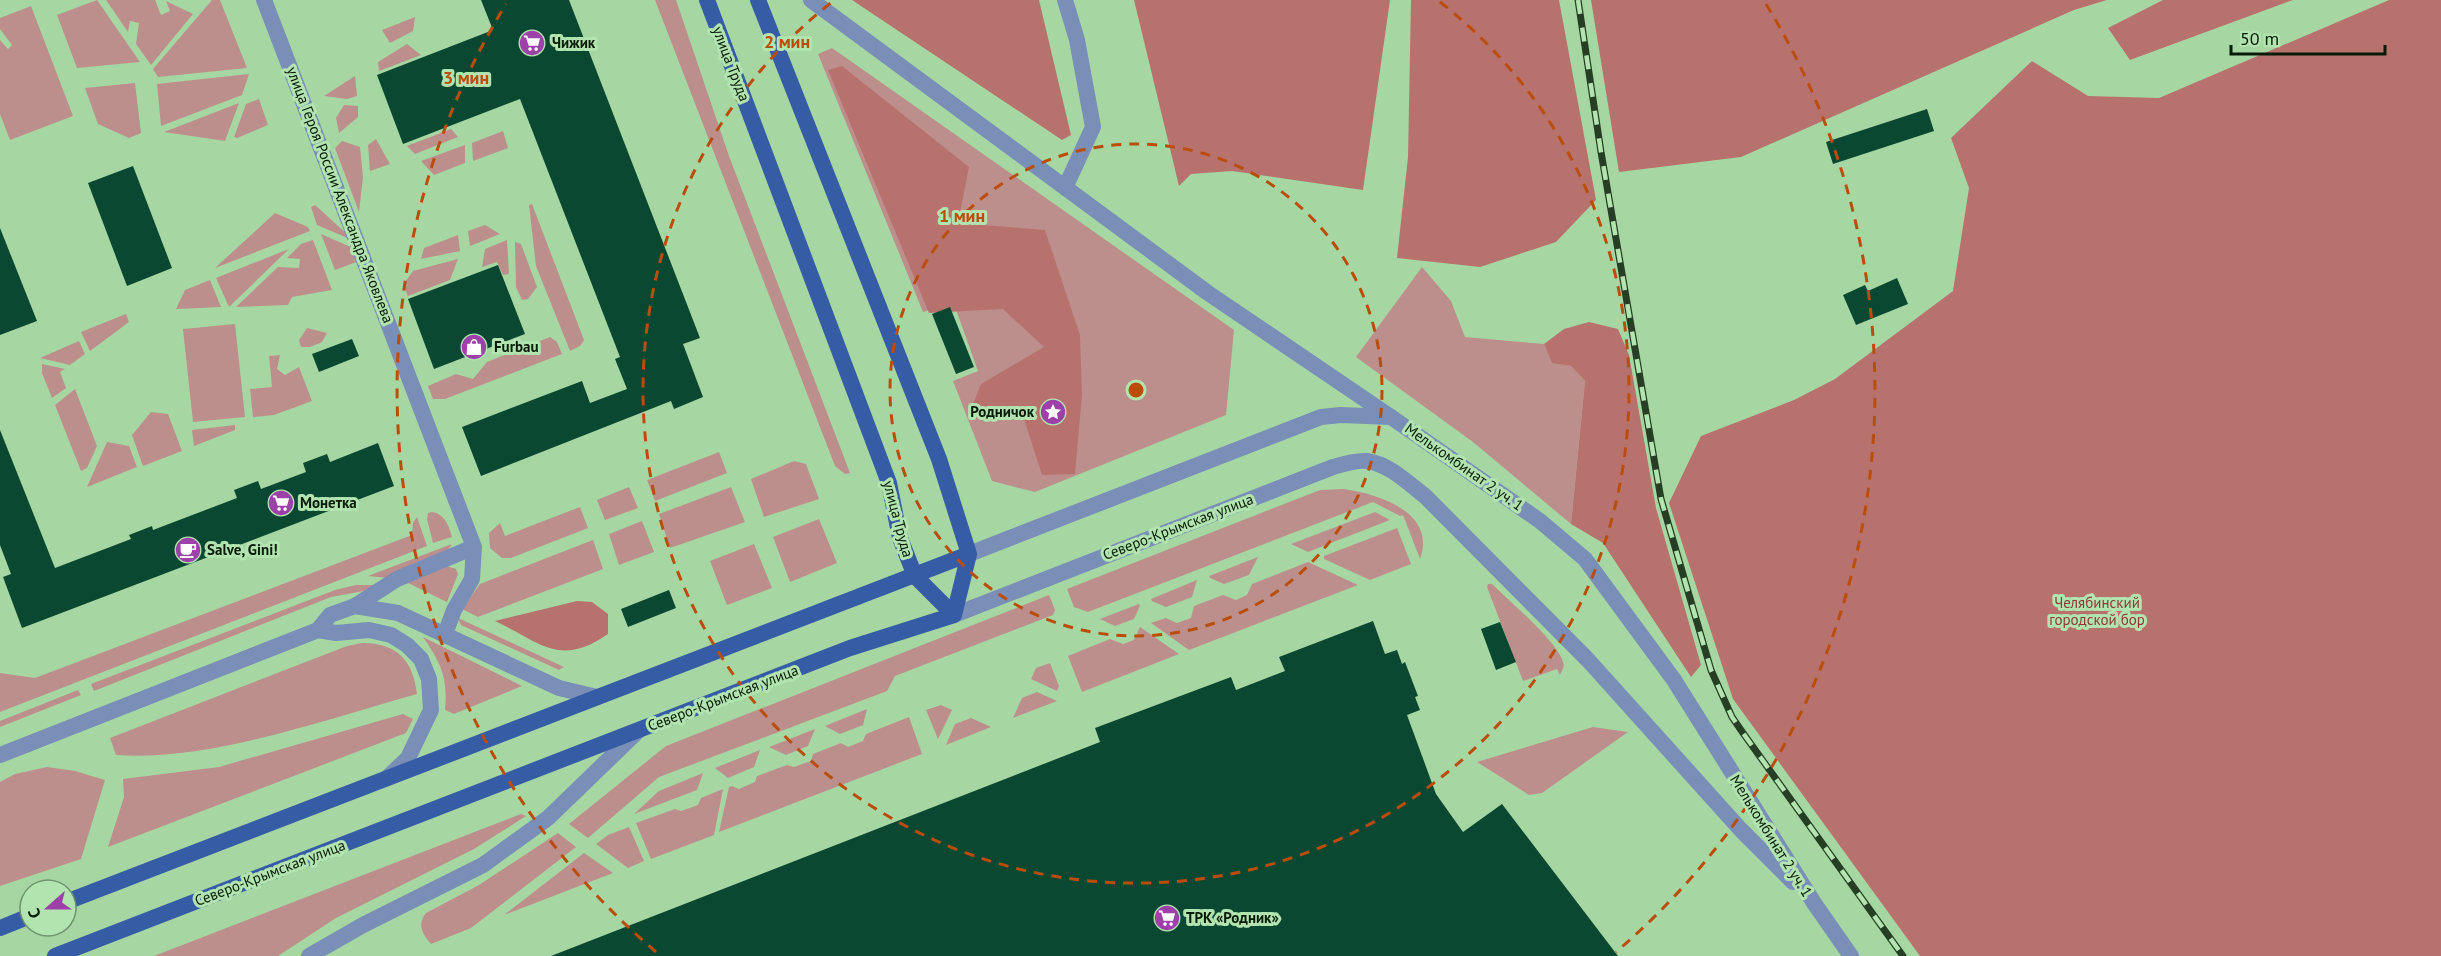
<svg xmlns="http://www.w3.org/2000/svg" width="2441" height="956" font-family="'PT Sans',sans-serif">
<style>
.green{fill:#bd8f8c}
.forest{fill:#b8726e}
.building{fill:#0b4832}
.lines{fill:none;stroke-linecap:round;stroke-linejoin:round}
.minor{stroke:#798fb8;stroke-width:16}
.tertiary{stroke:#798fb8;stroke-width:16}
.primary{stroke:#375ca6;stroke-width:16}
.rail-casing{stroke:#263e24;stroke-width:7}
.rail{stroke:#b2e4af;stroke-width:4.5;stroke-dasharray:14;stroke-linecap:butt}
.ring{fill:none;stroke:#bb4d0b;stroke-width:3;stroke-dasharray:10 8}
.labels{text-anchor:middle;stroke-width:6;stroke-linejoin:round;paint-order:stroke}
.poi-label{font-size:15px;font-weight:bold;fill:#081b07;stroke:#b2e4af;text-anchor:start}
.street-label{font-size:15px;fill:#081b07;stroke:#b2e4af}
.park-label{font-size:15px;fill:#8f3737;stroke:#b2e4af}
.centre{fill:#bb4d0b;stroke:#b2e4af;stroke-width:3}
.ring-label{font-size:18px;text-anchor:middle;font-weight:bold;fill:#bb4d0b;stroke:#b2e4af;stroke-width:6;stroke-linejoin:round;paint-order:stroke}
</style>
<rect width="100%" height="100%" fill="#a6d7a2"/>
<!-- green -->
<path class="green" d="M97,0L140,62L77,68L57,15Z
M106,0H155L161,15L170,11L166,1L193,14L151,65L136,44L139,23L130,21L128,32Z
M212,0H220L247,68L158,77L153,69Z
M655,0H676L729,156L850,473L845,474L835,466Z
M31,6L73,116L10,140L0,114V40L8,49L12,45L0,29V18Z
M415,17L413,31L390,43L382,30Z
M407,44L421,55L379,71L378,62Z
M832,48L1234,330L1226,415L1035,492L992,481L953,381L978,371L954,304L923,312L818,54Z
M249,74L242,95L161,126L157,84Z
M355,76L357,96L347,99L324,96Z
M135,83L141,133L129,138L98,124L85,88Z
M259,99L268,125L237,138L234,137L246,104Z
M239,103L225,141L164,132Z
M344,105L358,106V117L339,133L336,118Z
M451,129L458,137L415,154L407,146Z
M503,131L508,148L473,161L472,143Z
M376,139L390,164L370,171L368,145Z
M342,141L360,147L363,177L359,212L335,148Z
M465,145V163L434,175L421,161Z
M532,204L584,340L580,346L570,351L536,266L529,205Z
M315,205L348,235L350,239L317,225L311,207Z
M275,213L308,227L310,231L215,268Z
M485,225L500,234L470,246L468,231Z
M321,234L353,248L359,261L335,270Z
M458,235L460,251L421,259L424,248Z
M313,240L332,290L292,297L288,305L236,307L278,267L299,268L300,259L287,258L301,244Z
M507,240L509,274L503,275L497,262L482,267L485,249Z
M515,242L521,244L537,287L528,299L522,300L516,287Z
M289,249L229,307L216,278Z
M458,259L450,280L408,296L403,285L413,271Z
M1422,267L1451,301L1465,337L1544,344L1552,362L1571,366L1585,381L1571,524L1473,442L1356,357Z
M210,280L221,307L176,309L185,290Z
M126,314L129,322L90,351L81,332Z
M235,324L245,417L193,422L183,329Z
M307,328L327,333L322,342L310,347H301L299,340Z
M550,337L557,342L562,354L445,399H433L428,386L456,374L473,379L487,362Z
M79,341L85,354L70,365L40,358Z
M280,355L277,369L285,375L299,367L312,401L274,415L253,417L250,389L272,387L269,356Z
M42,364L65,369L60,372L66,388L52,398L42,373Z
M75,389L97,446L87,468L81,471L55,405Z
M151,412L168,414L182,451L143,466L132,435Z
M235,425V430L194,446L192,430Z
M107,442L129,446L137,467L87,487Z
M719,452L727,473L655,501L647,480Z
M794,461L806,464L819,499L764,517L751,479Z
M629,487L638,508L605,520L597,500Z
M731,487L745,522L670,548L659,514Z
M1344,489C1378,494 1437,512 1420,559L1403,515L1400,516L1373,502L1088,612L1074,607L1067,589L1320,490Z
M580,507L588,528L511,558H502L490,548L489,533L500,523L505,536Z
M432,512C445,514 449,526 452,537L433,543L427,519L428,513Z
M1375,512L1390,520L1308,552L1291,544Z
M417,517L427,546L0,712V673L35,678L412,535L413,523Z
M819,519L837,563L790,582L773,537Z
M642,521L654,552L619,565L609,534Z
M1397,528L1411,564L1370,580L1324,559V556Z
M593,540L603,569L478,617L462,609L480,584Z
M452,544L448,550L388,578L368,576Z
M754,544L772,588L727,605L710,561Z
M1258,557L1249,575L1224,584L1210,578L1209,576Z
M1308,562L1358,585L1189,650L1151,623L1166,618L1177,623L1191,618L1194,606L1223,595L1236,600L1247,595L1252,584Z
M447,566L456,569L458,574L447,602L406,582Z
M1197,580L1192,597L1166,607L1152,601L1151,599Z
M1488,584H1492C1509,601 1557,641 1563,662C1565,667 1562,670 1560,675L1557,669L1523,681L1487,587Z
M356,585H375L364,591L331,597L94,691L91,684L335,590Z
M1049,595L1055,610L1053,615L895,676L887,691L659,777L588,838L569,824L666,746Z
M1139,604L1140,606L1134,619L1115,626L1100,619Z
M458,618L564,667L559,670L461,625Z
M1140,627L1179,654L1082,692L1068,656L1110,639L1123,644L1134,640Z
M423,637L522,686L454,714L445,710C448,678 441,663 423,637Z
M362,643C397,643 413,660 417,694C327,719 208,762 116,755L110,738L347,646Z
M1050,663L1059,686L1057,691L1031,679L1036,668Z
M78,690L81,695L0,727V721Z
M1037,692L1057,701L1013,718L1022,698Z
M941,705L952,710L938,739L926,710Z
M867,709L863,725L840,734L825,726Z
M403,714L413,719L406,733L108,847L124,797L123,779L219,767Z
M909,717L922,754L719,832L729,787L732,786L739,789L755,782L757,776L787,765L794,767L811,761L813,754L841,743L848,747L863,741L866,734Z
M971,718L991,727L946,745L955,724Z
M1593,727L1628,732L1542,793L1529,795L1477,762Z
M815,729L808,746L786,755L769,747Z
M760,750L754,767L728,778L715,768Z
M47,767L75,771L105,780L81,859L0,886V782L15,774Z
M703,773L697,790L634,814L659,791Z
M723,789L714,835L651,859L636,823L675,809L681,811L698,805L701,798Z
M521,814L526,816L474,849L336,918L278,956H154Z
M629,827L644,861L628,868L596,844L608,835Z
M558,833L576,847L471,928L431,944C422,934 417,924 426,913L479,885Z
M584,853L613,873L504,915Z"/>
<!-- forest -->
<path class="forest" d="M852,0H1039L1071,135L1062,140Z
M1134,0H1390L1363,190L1232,171L1191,174L1179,186Z
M1411,0H1559L1596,200L1556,242L1480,267L1397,258L1408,157Z
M1591,0H2107L2074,10L1741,157L1619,172Z
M2163,0H2293L2130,60L2108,28Z
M2389,0H2441V956H1920L1733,699L1669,503L1701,436L1794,400L1835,379L1953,291L1969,188L1951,138L2032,61L2088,96L2159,98Z
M842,66L969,167L958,223L1045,230L1080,335L1082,395L1075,474L1042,475L1024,419L973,404L981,384L1044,347L1003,309L929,313L828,70Z
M1589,322L1618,329L1629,355L1656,508L1701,665L1691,677L1603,543L1571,524L1585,381L1571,366L1552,363L1544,344L1564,329Z
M577,601L592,602L608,614V634C559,668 540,642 495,621Z"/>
<!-- building -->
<path class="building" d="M481,0H569L700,338L683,344L703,397L674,409L671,401L481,476L462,427L582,381L590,403L627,389L615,359L620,357L520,99L403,144L377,75L493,30Z
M1927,109L1934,131L1833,164L1826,142Z
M133,166L172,268L127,286L88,183Z
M0,228L37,321L0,335Z
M498,265L525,334L434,369L408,299Z
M1897,278L1908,304L1856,325L1843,295L1865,285L1868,291Z
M950,307L974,367L956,374L932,314Z
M352,339L359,356L319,372L312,354Z
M0,430L55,568L131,539L129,535L152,526L153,530L237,498L234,490L258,481L261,489L306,472L303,463L327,454L330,462L378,443L394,486L22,628L3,577L11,574L0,545Z
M669,590L676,608L628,627L621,609Z
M1373,621L1385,654L1397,650L1402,664L1405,662L1418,696L1415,697L1420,710L1407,715L1436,794L1463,832L1502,804L1618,956H551L1100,742L1095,728L1231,677L1236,690L1285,671L1279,657Z
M1500,622L1516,662L1496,670L1481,629Z"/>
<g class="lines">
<!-- minor -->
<path class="minor" d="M264,0L474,547L472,579L454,610L445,634
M811,0L1208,293L1391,417
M1065,188L1093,127L1077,40L1065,0
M355,606L397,579L474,547"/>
<!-- tertiary -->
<path class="tertiary" d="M969,554L1321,417L1341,415L1391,417L1540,521L1585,559L1674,680L1814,903L1851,956
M954,615L1333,467C1343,464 1356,460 1367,461C1389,464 1408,483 1425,496L1588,660L1741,830L1793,882
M318,630L336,633L369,630L391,635L407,645L421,659L429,679L431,710L408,758L387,778
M0,755L318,630L330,615L355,606L398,613L559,688L597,697
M309,956L363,925L483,865L548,818L638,731"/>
<!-- primary -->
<path class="primary" d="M707,0L889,483L900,538L915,576L954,615
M758,0L939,459L969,554L954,615
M66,902L969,554
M0,928L30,916
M55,956L850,648L954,615"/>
<!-- rail casing -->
<g class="rail-casing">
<path id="rail" d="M1578,0L1601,152L1661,499L1711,670L1732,717L1743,733L1903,956"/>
</g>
<!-- rail -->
<use href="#rail" class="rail"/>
</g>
<!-- distance rings -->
<g class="ring">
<circle cx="1136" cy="390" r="246"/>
<path d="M1440 2A493 493 0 1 1 832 2"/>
<path d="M656 952A739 739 0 0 1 506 4M1766 4A739 739 0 0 1 1616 952"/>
</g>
<!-- icons -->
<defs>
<g id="supermarket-disc" transform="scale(1.35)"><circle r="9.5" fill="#9d40a9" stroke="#b2e4af"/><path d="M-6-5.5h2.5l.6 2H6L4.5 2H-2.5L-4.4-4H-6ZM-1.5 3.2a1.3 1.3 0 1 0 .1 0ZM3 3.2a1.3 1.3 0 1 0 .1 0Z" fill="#fff"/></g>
<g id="shop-disc" transform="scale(1.35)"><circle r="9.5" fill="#9d40a9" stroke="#b2e4af"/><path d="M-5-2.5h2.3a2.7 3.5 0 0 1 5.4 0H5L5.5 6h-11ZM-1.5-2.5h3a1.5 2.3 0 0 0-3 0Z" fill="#fff"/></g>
<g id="sight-disc" transform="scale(1.35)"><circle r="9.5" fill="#9d40a9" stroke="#b2e4af"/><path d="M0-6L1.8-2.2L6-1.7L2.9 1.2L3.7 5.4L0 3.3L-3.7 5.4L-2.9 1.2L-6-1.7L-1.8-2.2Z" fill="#fff"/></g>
<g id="cafe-disc" transform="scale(1.35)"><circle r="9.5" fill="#9d40a9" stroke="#b2e4af"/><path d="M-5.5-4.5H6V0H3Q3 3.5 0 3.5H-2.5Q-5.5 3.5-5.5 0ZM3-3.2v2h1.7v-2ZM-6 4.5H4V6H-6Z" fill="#fff"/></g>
</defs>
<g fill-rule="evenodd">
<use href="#supermarket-disc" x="532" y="43"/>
<use href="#shop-disc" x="474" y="347"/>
<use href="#sight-disc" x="1053" y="412"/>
<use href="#supermarket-disc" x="281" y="503"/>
<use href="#cafe-disc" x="188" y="550"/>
<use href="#supermarket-disc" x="1167" y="918"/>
</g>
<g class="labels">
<!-- poi labels -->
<g class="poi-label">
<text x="552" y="48">Чижик</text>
<text x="494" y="352">Furbau</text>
<text x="1034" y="417" text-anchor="end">Родничок</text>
<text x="300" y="508">Монетка</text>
<text x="207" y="555">Salve, Gini!</text>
<text x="1186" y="923">ТРК «Родник»</text>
</g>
<!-- street labels -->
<g class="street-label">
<text transform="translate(731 64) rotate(69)" y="5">улица Труда</text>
<text transform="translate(340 195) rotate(69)" y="5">улица Героя России Александра Яковлева</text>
<text transform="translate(1464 467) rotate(35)" y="5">Мелькомбинат 2 уч. 1</text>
<text transform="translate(898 519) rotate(75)" y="5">улица Труда</text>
<text transform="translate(1178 527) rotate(-21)" y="5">Северо-Крымская улица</text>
<text transform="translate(723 698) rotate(-21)" y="5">Северо-Крымская улица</text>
<text transform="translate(1771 836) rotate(58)" y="5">Мелькомбинат 2 уч. 1</text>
<text transform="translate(270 873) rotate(-21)" y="5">Северо-Крымская улица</text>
</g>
<!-- park labels -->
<g class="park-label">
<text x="2097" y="608">Челябинский<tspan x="2097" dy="17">городской бор</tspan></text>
</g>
</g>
<circle cx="1136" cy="390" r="9" class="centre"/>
<g class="ring-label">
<text x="787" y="48">2 мин</text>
<text x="466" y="84">3 мин</text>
<text x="962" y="222">1 мин</text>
</g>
<!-- north arrow -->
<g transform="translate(48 908) rotate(249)"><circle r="28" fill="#b2e4af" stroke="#6e946c" stroke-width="1.5"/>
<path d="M0-4.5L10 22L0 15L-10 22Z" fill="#9d40a9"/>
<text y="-9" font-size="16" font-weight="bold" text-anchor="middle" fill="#081b07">С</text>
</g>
<!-- scale -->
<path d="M2231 45v9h154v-9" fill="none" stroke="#081b07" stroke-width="3"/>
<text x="2240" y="45" font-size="18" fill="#081b07" stroke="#b2e4af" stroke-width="4.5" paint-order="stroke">50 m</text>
</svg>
